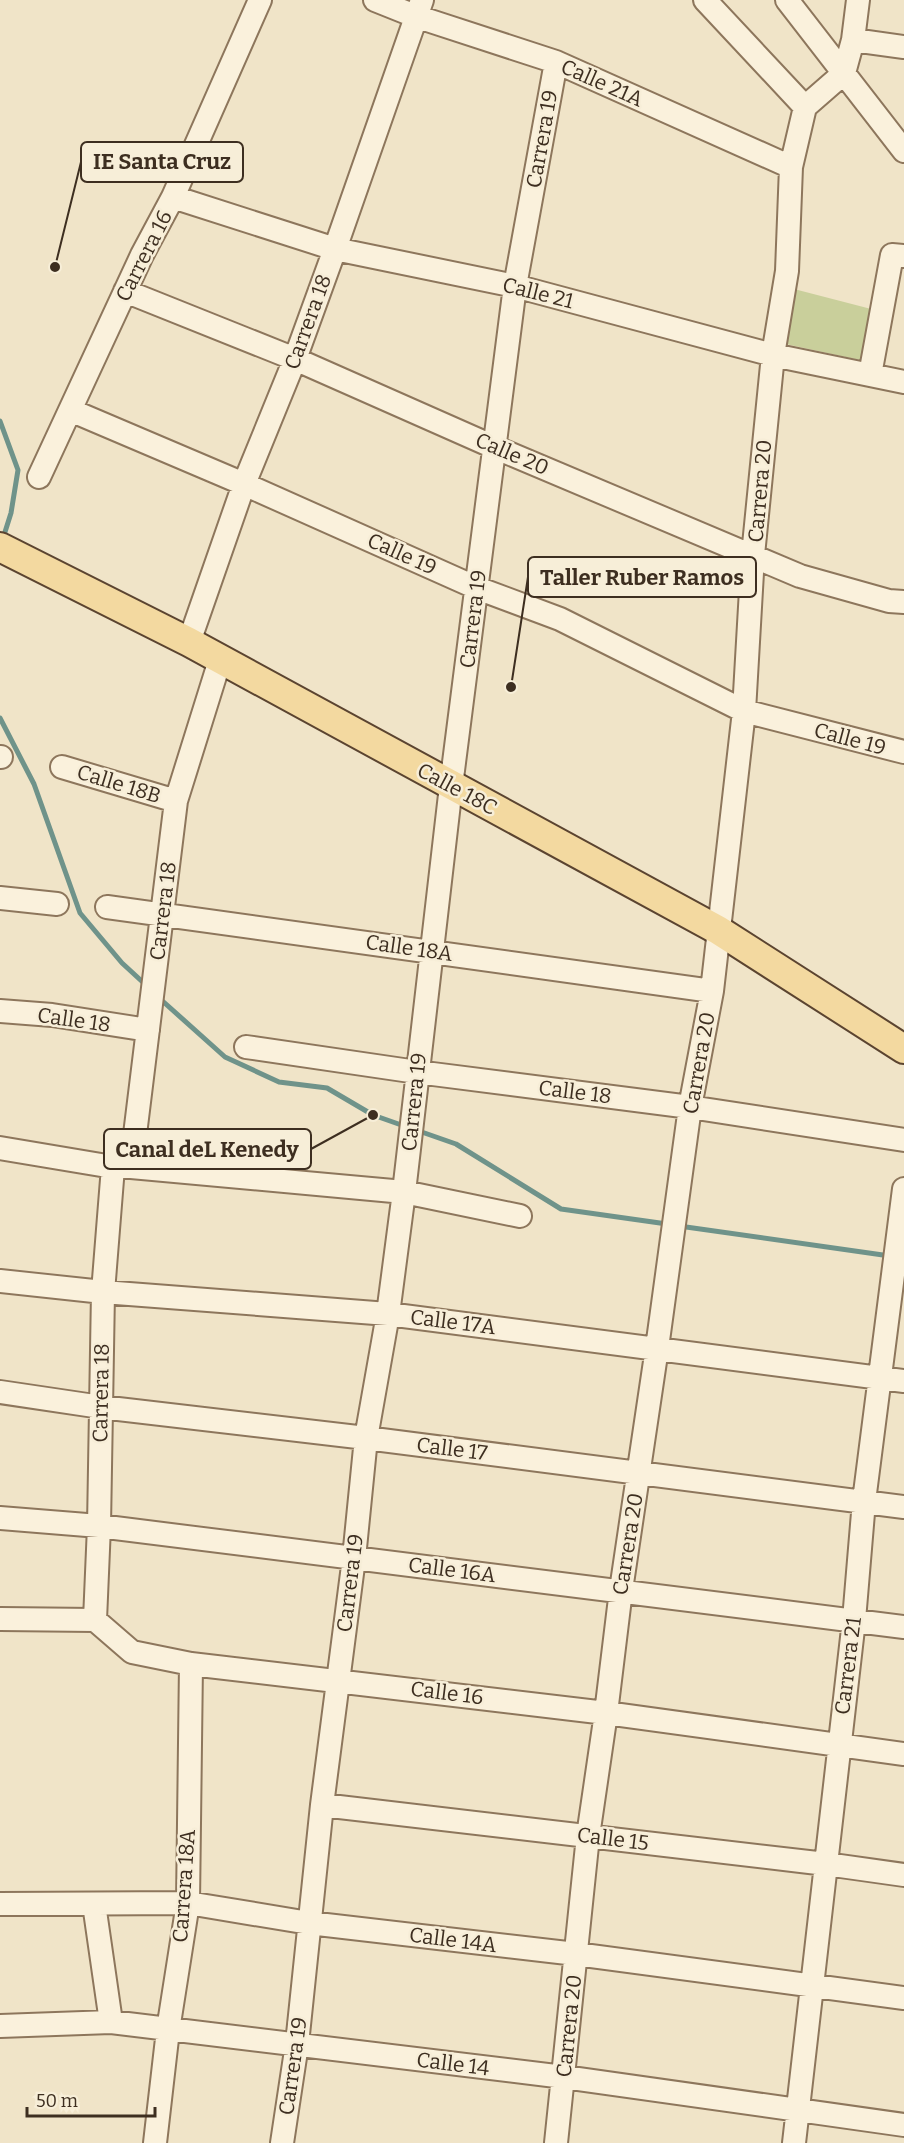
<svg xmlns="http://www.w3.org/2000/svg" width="904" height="2143" font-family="Bitter,serif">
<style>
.green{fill:#c9cf9b}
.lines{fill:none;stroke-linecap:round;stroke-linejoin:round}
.stream{stroke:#6f938a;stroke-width:5}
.minor-casing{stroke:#8d765c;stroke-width:26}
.major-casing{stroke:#5b4430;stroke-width:32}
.minor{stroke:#faf1dc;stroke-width:22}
.major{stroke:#f3d9a0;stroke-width:28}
.labels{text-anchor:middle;stroke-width:5;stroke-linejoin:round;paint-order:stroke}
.street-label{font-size:21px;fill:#3d2e20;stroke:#f7eed8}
.leader{fill:none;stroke:#3d2e20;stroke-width:2}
.callout-dot{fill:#3d2e20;stroke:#f7eed8;stroke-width:2}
.callout{fill:#f7eed8;stroke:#3d2e20;stroke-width:2}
.callout-label{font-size:22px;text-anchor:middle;font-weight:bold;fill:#3d2e20}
</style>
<rect width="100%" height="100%" fill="#f0e4c8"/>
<!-- green -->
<path class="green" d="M794,289L875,310L864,361L781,343Z"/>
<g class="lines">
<!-- stream -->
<path class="stream" d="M0,421L18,470L11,513L5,532
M0,718L34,784L80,913L122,963L147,986
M158,997L225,1057L279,1082L327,1088L373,1115L407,1127
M416,1130L456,1144L561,1209L667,1224
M679,1226L890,1256"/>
<!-- minor casing -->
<g class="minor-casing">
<path id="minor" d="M375,0L415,16L556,62L791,167
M705,0L805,107
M787,0L904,151
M853,40L904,47
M173,197L335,249L515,286L773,355L904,382
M125,291L295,359L494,447L800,576L889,601L904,602
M870,375L892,255L904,256
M70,410L244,484L477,588L560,619L744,711L904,752
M39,477L142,255L173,197L260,0
M189,642L244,484L295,359L335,249L422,0
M0,757H1
M62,767L176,801
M0,898L57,904
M107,907L712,991
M0,1011L52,1015L148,1030
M246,1047L417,1072L690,1107L904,1140
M0,1148L113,1167H131L404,1192L520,1216
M131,1167L176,801L220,660
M0,1281L103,1292L388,1314L904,1381
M0,1392L101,1407L366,1438L904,1507
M0,1518L99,1526L904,1627
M0,1619L95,1620L132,1652L191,1664L606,1713L904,1754
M95,1620L99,1526L103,1292L113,1167
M322,1805L826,1864L904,1875
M0,1904L188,1903L309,1923L576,1954L904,1998
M94,1904L111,2022
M0,2026L111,2022L564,2077L904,2125
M155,2143L168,2030L188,1903L191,1664
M282,2143L297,2044L322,1805L354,1558L366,1438L388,1314L404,1192L451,786L515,286L556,62
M556,2143L588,1836L606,1713L621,1590L657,1348L690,1107L712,991L744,711L753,555L773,355L787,271L791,167L805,107L844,73L853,40L858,0
M794,2143L854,1620L864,1501L904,1189"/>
</g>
<!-- major casing -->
<g class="major-casing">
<path id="major" d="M0,547L189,642L718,930L904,1049"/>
</g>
<!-- minor -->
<use href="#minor" class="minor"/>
<!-- major -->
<use href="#major" class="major"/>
</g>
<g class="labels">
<!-- street labels -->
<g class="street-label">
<text transform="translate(602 83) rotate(24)" y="7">Calle 21A</text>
<text transform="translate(542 139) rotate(-80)" y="7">Carrera 19</text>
<text transform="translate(144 256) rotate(-63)" y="7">Carrera 16</text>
<text transform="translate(538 293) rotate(14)" y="7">Calle 21</text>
<text transform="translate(308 322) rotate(-70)" y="7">Carrera 18</text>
<text transform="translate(512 454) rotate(23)" y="7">Calle 20</text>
<text transform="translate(760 491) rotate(-85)" y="7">Carrera 20</text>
<text transform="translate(402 554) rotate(24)" y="7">Calle 19</text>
<text transform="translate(473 619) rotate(-83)" y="7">Carrera 19</text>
<text transform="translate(850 739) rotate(15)" y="7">Calle 19</text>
<text transform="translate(119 784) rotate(17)" y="7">Calle 18B</text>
<text transform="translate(457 789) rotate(28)" y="7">Calle 18C</text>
<text transform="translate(163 911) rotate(-83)" y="7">Carrera 18</text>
<text transform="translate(409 948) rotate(8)" y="7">Calle 18A</text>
<text transform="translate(74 1020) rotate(8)" y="7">Calle 18</text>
<text transform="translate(699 1063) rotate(-80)" y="7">Carrera 20</text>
<text transform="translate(575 1092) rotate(7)" y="7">Calle 18</text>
<text transform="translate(414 1102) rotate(-84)" y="7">Carrera 19</text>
<text transform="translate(453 1322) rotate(7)" y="7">Calle 17A</text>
<text transform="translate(101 1393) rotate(-89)" y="7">Carrera 18</text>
<text transform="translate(452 1449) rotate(7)" y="7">Calle 17</text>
<text transform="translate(628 1544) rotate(-81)" y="7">Carrera 20</text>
<text transform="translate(452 1570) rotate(7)" y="7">Calle 16A</text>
<text transform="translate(350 1583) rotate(-83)" y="7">Carrera 19</text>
<text transform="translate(848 1666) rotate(-83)" y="7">Carrera 21</text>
<text transform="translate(447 1693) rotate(7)" y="7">Calle 16</text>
<text transform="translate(613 1839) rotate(7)" y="7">Calle 15</text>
<text transform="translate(184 1886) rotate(-86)" y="7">Carrera 18A</text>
<text transform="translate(453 1940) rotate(7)" y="7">Calle 14A</text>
<text transform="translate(569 2026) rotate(-84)" y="7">Carrera 20</text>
<text transform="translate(453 2064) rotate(7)" y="7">Calle 14</text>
<text transform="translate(293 2066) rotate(-82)" y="7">Carrera 19</text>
</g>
</g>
<!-- callouts -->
<path class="leader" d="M55 267L81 162M511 687L528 577M373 1115L311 1149"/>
<g class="callout-dot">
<circle cx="55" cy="267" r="6"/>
<circle cx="511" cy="687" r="6"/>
<circle cx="373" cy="1115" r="6"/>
</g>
<g class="callout">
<rect x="81" y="142" width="162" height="40" rx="6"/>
<rect x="528" y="557" width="228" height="40" rx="6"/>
<rect x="104" y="1129" width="207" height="40" rx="6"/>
</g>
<g class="callout-label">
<text x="162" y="169">IE Santa Cruz</text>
<text x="642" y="585">Taller Ruber Ramos</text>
<text x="207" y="1157">Canal deL Kenedy</text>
</g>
<!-- scale -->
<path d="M27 2107v9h128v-9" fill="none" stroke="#3d2e20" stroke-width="3"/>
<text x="36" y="2107" font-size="18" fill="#3d2e20" stroke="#f7eed8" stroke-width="4.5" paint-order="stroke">50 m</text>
</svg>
